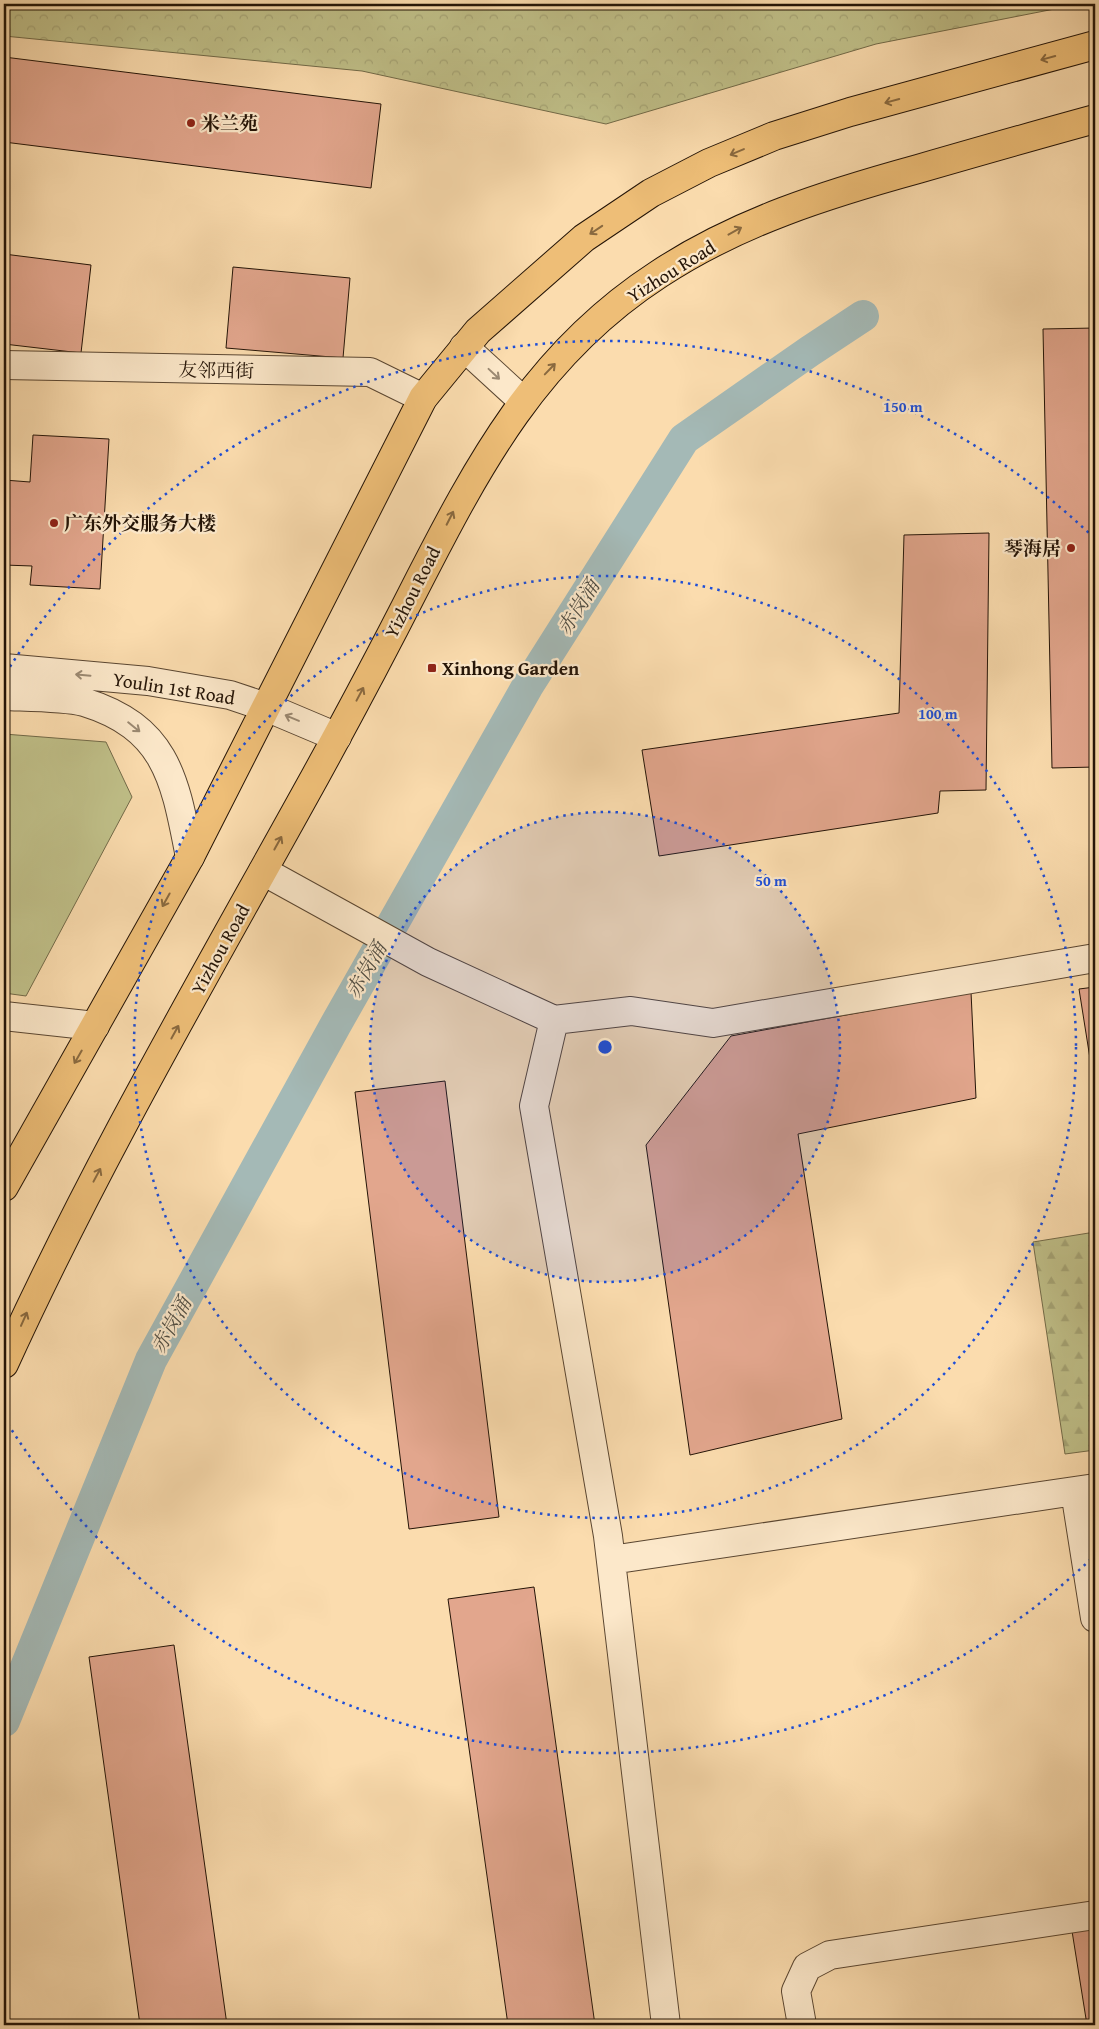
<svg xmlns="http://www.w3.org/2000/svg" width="1099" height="2029" font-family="'Gentium Book Plus','Noto Serif SC',serif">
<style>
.grass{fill:#c0c089;stroke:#726a48}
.forest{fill:url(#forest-firs);stroke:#726a48}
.park{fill:url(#park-crowns);stroke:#726a48}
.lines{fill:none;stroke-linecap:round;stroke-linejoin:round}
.canal{stroke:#a4b9b6;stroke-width:32}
.building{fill:#e2a68d;stroke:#241407}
.minor-casing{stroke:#5a4631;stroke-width:30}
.major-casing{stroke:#241407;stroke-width:30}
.minor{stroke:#fce8ca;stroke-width:28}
.major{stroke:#eebe77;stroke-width:28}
.oneway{stroke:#89693f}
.oneway2{stroke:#9b8972}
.ring{fill:none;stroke:#1d4ed8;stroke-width:2.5;stroke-dasharray:2.5 5}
.poi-dot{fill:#8f2418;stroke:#fce8ca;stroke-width:2}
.labels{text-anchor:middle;stroke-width:4.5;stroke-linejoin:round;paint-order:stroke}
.poi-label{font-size:19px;font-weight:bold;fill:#241407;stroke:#fce8ca;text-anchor:start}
.street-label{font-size:19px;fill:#241407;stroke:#fce8ca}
.water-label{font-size:20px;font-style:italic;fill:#514e44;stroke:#fce8ca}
.centre{fill:#1d4ed8;stroke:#fce8ca;stroke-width:2.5}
.ring-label{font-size:15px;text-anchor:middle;font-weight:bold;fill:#1d4ed8;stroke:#fce8ca;stroke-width:4.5;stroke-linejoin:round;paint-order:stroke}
</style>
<defs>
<pattern id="forest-firs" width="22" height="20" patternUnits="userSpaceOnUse" patternTransform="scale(1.25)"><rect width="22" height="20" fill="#c0c089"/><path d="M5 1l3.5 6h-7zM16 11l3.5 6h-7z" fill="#a5a475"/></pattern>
<pattern id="park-crowns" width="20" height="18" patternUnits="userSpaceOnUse" patternTransform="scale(1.25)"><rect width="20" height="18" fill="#c0c089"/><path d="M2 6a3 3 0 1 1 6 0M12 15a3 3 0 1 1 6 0" fill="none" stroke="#a5a475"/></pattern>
</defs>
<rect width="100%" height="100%" fill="#fbdcae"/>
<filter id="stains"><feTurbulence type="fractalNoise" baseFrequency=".004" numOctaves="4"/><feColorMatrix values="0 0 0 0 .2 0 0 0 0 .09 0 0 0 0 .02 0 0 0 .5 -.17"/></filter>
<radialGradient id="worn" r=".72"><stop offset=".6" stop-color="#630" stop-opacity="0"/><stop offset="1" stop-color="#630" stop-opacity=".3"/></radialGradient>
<!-- grass -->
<path class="grass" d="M4,734L106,742L132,797L26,996L4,993Z"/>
<!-- forest -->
<path class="forest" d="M1095,1232V1450L1065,1454L1033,1242Z"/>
<!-- park -->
<path class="park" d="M4,4H1080L876,44L606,124L362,71L4,36Z"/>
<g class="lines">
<!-- canal -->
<path class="canal" d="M4,1721L151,1360L336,1024L527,687L684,439L810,351L863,316"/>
</g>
<!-- building -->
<path class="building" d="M4,57L381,104L371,188L4,142Z
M4,254L91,265L81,353L4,344Z
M233,267L350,278L343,358L226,348Z
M1095,328V767L1052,768L1043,329Z
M33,435L109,439L100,589L30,585L32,566L4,565V480L30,482Z
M989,533L986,790L940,791L938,813L659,856L642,750L899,713L904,535Z
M1095,987V1090L1079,989Z
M971,992L976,1098L798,1134L842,1419L690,1455L646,1145L731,1036Z
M445,1081L499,1517L409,1529L355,1092Z
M534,1587L595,2025H508L448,1599Z
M174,1645L227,2025H140L89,1657Z
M1095,1928V2025H1087L1072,1931Z"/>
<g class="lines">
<!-- minor casing -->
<g class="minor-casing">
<path id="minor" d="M464,347L523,401
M4,365L370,372L423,398
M4,668L148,681L230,695L266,707L337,737
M4,696C25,697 65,697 84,702C168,728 175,781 190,857
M263,871L428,962L554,1020L631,1011L713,1023L1095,958
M4,1016L95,1026
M554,1020L534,1106L608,1536L666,2025
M1075,1491L1095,1618
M611,1560L1095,1488
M802,2025L796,1991L807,1967L830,1955L1095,1915"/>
</g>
<!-- major casing -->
<g class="major-casing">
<path id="major" d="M4,1187L190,857L423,398L478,331L584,238L651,193L709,163L774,136L850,112L1095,45
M4,1364C96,1162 209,969 316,775C350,713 383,651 415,588C479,463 537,353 659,274C738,222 827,194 918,169C977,152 1036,135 1095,119"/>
</g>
<!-- minor -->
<use href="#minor" class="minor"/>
<!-- major -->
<use href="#major" class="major"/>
</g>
<!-- one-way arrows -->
<defs><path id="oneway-shaft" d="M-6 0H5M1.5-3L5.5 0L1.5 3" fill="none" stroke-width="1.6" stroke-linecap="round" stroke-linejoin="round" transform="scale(1.25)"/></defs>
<g class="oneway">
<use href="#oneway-shaft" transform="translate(1048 58) rotate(165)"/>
<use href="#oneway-shaft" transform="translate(892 101) rotate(165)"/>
<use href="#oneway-shaft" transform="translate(737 152) rotate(157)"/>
<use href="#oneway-shaft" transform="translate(596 230) rotate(146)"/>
<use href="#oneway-shaft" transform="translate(735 231) rotate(-29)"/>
<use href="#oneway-shaft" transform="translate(550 369) rotate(-46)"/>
<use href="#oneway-shaft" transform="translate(450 518) rotate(-63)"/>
<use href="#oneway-shaft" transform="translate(360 694) rotate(-62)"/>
<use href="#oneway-shaft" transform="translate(278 843) rotate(-61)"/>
<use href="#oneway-shaft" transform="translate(166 900) rotate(119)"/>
<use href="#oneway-shaft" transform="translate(175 1032) rotate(-61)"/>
<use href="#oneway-shaft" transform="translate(78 1057) rotate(120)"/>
<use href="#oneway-shaft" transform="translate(97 1175) rotate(-62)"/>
<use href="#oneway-shaft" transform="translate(24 1319) rotate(-66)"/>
</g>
<g class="oneway2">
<use href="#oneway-shaft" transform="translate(494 374) rotate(43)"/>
<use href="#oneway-shaft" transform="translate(83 675) rotate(-175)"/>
<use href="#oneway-shaft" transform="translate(292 718) rotate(-157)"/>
<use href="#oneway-shaft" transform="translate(134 727) rotate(39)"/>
</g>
<!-- distance rings -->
<circle cx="605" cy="1047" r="235" fill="#1d4ed8" fill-opacity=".12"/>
<g class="ring">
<circle cx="605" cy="1047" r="235"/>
<circle cx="605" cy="1047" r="471"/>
<path d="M1091 1559A706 706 0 0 1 6 1421M6 673A706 706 0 0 1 1091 535"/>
</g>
<!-- markers -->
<g class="poi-dot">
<circle cx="191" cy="123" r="5"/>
<circle cx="54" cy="523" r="5"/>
<circle cx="1071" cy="548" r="5"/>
<rect x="427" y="663" width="10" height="10" rx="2.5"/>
</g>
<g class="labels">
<!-- poi labels -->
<g class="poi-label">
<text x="201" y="130">米兰苑</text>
<text x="64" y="530">广东外交服务大楼</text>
<text x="1061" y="555" text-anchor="end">琴海居</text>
<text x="442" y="675">Xinhong Garden</text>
</g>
<!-- street labels -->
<g class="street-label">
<text transform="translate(671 271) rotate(-32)" y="7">Yizhou Road</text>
<text transform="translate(216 370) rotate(1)" y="7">友邻西街</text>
<text transform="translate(412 592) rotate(-63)" y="7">Yizhou Road</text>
<text transform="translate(174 688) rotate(9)" y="7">Youlin 1st Road</text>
<text transform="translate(220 949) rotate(-61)" y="7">Yizhou Road</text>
</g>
<!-- water labels -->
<g class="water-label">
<text transform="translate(578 607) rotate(-58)" y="7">赤岗涌</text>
<text transform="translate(366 970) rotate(-60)" y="7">赤岗涌</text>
<text transform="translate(171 1325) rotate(-61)" y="7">赤岗涌</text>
</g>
</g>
<circle cx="605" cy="1047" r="8" class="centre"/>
<g class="ring-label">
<text x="903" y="412">150 m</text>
<text x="938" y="719">100 m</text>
<text x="771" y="886">50 m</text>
</g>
<!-- margin -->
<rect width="1099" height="2029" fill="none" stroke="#fbdcae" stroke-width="20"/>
<rect x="5" y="5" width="1089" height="2019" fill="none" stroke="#241407" stroke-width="2.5"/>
<rect x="10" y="10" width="1079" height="2009" fill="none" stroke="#241407"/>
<rect width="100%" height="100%" filter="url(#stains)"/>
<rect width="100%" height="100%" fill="url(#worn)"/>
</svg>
